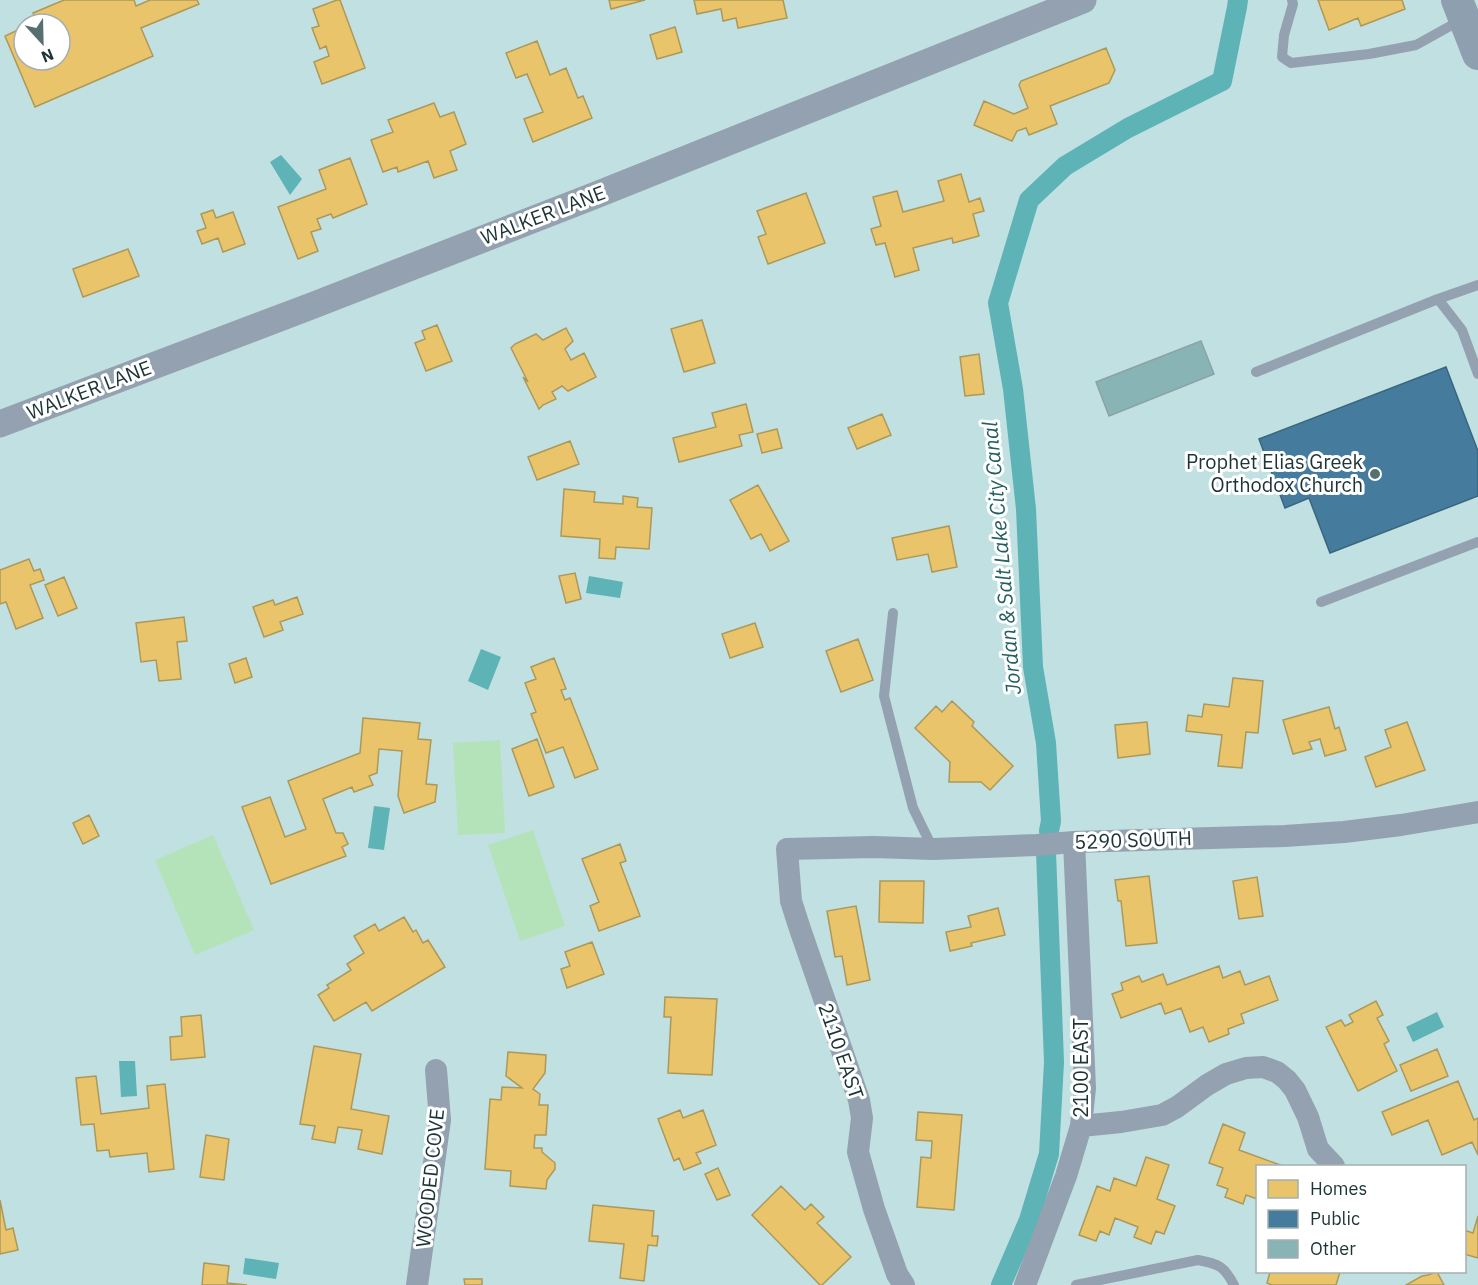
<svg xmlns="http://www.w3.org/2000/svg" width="1478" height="1285" font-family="'IBM Plex Sans',sans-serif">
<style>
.green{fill:#b4e3b9}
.water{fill:#5db3b6}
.homes{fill:#e9c46a;stroke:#ac995a;stroke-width:1.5}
.public{fill:#457b9d;stroke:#39667e;stroke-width:1.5}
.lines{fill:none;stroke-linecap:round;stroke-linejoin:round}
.canal{stroke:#5db3b6;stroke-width:20}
.building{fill:#88b4b6;stroke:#8ba3a4;stroke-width:1.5}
.service{stroke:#93a1b0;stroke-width:10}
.minor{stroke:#93a1b0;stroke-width:22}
.tertiary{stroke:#93a1b0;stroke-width:27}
.secondary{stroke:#8e9faf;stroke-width:32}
.poi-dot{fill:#567071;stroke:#fff;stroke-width:2}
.labels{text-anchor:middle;stroke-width:6;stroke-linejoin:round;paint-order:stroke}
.street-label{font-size:20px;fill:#1d3434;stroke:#fff}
.poi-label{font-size:20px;fill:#1d3434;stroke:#fff;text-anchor:end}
.water-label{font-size:21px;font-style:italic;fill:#235e60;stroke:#fff}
</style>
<rect width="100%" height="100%" fill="#c1e0e1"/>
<!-- green -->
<path class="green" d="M500,740L505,833L458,835L453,743Z
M533,830L565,926L520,941L488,845Z
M213,835L254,930L195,955L155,860Z"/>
<!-- water -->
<path class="water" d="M281,155L302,179L290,195L270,162Z
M589,576L623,582L620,598L586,593Z
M481,649L501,657L488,690L468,681Z
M374,806L390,808L384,850L368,848Z
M1437,1012L1444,1027L1413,1042L1406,1027Z
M119,1061H135L137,1096L121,1097Z
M245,1258L279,1263L276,1279L243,1274Z"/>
<!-- homes -->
<path class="homes" d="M64,0H134L136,6L150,0H197L199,4L141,28L153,56L35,107L5,36L24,27V60H60V24H32L37,22L33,13Z
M337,0H340L365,68L322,84L314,62L329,56L326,46L320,49L312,28L319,26L313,9Z
M609,0H645L611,9Z
M694,0H783L787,18L738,28L736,18L723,21L721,9L697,14Z
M1318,0H1402L1405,9L1361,26L1358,18L1329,30Z
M675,27L682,52L657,59L650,35Z
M537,41L550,75L566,68L578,98L583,96L592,118L533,142L524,119L543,112L527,74L516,78L506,53Z
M1106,48L1115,70L1109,83L1050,106L1057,124L1029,135L1026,128L1017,131L1012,141L974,125L984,101L1014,114L1028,108L1019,85L1021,81Z
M434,103L440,117L454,112L466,144L450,151L457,170L434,178L428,161L398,172L397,167L383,172L371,140L393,132L388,120Z
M350,158L367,204L333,218L331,214L317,219L321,229L311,232L318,251L298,259L278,207L326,189L319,170Z
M961,174L969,202L980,198L984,211L973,214L979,236L953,243L952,238L913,248L919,270L895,277L885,243L876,245L871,229L881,226L873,197L897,191L903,212L944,201L938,181Z
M806,193L825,243L768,264L758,237L766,234L757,211Z
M213,210L216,218L233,212L245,244L223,252L218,238L202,244L197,231L206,228L201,214Z
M128,249L139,276L83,297L73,269Z
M702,320L715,363L684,372L671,329Z
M437,325L452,361L426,371L415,343L425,339L422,331Z
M566,328L573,341L565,349L571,360L584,353L596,377L568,391L562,386L552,392L556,399L543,405L539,409L523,377L528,382L511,348L515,344L536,334L543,340Z
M979,354L984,394L965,396L960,357Z
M746,404L753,432L739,435L742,446L679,462L673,438L716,427L712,413Z
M882,414L891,435L857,449L848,428Z
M777,429L782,448L762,453L757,434Z
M570,441L579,464L537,480L528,457Z
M758,485L789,541L770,551L761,534L751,539L730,500Z
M564,489L595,492L594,502L623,504V496L638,498L637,507L652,508L649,549L616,547L615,559L599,558L600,539L561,536Z
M949,526L957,567L932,572L928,554L897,560L892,538Z
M29,559L34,571L40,569L44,580L30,585L43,618L16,629L6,602L0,604V570Z
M575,573L581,599L566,603L559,576Z
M64,577L77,608L58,616L45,585Z
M297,597L303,614L280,622L283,630L264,637L253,607L273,600L275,605Z
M184,617L187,641L177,642L181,679L159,681L156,660L141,662L136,623Z
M755,623L763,647L730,658L722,634Z
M858,639L873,680L841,692L826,651Z
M246,658L252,677L235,683L229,664Z
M554,658L566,689L561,690L565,700L570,698L598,769L575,778L563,747L546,753L531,714L536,712L525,683L536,679L531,667Z
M1233,678L1263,681L1258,733L1246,732L1242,768L1218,766L1222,735L1186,731L1188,715L1202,717L1204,704L1229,707Z
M952,701L974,722L972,726L1013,766L990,790L981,782H949L950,762L915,728L936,706L942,712Z
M1329,707L1335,729L1339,727L1346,750L1325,756L1320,739L1309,742L1312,749L1293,754L1283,720Z
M363,718L420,723L418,739L431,740L426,784L437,785L435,802L404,813L398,796L402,751L379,749L377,773L369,776L373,785L354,792L352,787L323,799L336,833H343L348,844L342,847L346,856L271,884L242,807L270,797L285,837L306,829L288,781L360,753Z
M1147,722L1150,754L1118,758L1115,725Z
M1407,722L1425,770L1376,787L1365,757L1391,747L1385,730Z
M537,739L554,787L529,796L512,749Z
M89,815L99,836L83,844L73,823Z
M620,844L626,861L620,863L640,916L599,931L590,906L599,902L582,859Z
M1149,876L1157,943L1126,946L1121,901H1118L1115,880Z
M1257,877L1263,916L1239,919L1233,881Z
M880,881H924L923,923L879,922Z
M856,906L870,980L847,985L842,956L835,957L827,911Z
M998,908L1005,935L971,943L972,946L950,951L946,932L971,927L968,916Z
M404,917L413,932L416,930L423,943L428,940L445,967L372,1011L366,1002L334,1021L318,995L329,988L327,985L351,970L347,964L364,953L354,936L375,924L379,931Z
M592,942L604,974L567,988L561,969L570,966L565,952Z
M1219,966L1223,978L1240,971L1245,985L1269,976L1278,1000L1241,1014L1244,1023L1228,1029L1229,1034L1209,1042L1203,1027L1190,1032L1181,1008L1165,1014L1161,1003L1121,1018L1112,994L1123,990L1121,983L1139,976L1142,982L1163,974L1167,985Z
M665,997L717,999L712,1075L668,1073L671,1017H664Z
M1376,1001L1383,1015L1377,1018L1389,1041L1384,1044L1397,1071L1358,1091L1326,1027L1341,1020L1345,1026L1353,1022L1349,1015Z
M201,1015L205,1057L171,1060L170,1037L182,1036L181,1017Z
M314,1046L361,1054L351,1109L389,1116L382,1154L358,1149L362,1130L338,1127L335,1143L312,1139L315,1126L300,1124Z
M1437,1049L1448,1076L1411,1091L1400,1065Z
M508,1052L546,1055L545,1073L533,1089L540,1094L539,1105H548L546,1135H535L534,1148H542V1152L555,1163V1169L547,1180L546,1189L510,1186L511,1171L485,1169L490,1099L501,1100L502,1087L522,1088L506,1076Z
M96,1076L101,1114L149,1108L147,1086L165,1084L174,1169L149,1172L147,1153L110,1157L109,1150L97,1151L94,1124L81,1125L76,1078Z
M1458,1081L1474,1120L1478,1118V1155L1472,1142L1442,1155L1428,1120L1392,1135L1382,1112Z
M680,1110L683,1118L703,1110L716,1145L696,1153L701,1163L684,1170L679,1158L674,1161L658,1119Z
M918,1112L962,1115L954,1210L917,1207L921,1157L931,1158L932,1141L916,1140Z
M1223,1124L1245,1133L1239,1150L1283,1166H1258L1257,1199L1246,1195L1243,1204L1225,1197L1228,1189L1217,1185L1223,1168L1209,1163Z
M206,1135L229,1139L224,1180L200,1177Z
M1146,1157L1169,1165L1157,1199L1175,1206L1164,1234L1156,1231L1151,1244L1134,1237L1138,1227L1115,1218L1109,1235L1100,1231L1096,1241L1079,1235L1097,1186L1110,1191L1114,1178L1136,1186Z
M718,1168L730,1195L717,1200L705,1174Z
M781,1186L805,1210L811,1204L824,1217L817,1223L851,1257L822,1285H820L752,1215Z
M0,1200L6,1230L13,1228L18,1250L0,1254Z
M593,1205L654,1211L652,1236H658L657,1246L648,1245L644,1281L620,1278L624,1244L589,1241Z
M1478,1216V1258L1464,1254V1230L1473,1233Z
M204,1263L229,1266L227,1283L247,1285H202Z
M1270,1272H1340L1336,1285H1272L1267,1283Z
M1435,1272H1437L1444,1285H1406L1422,1276L1428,1275Z
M464,1279H482V1285H465Z"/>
<!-- public -->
<path class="public" d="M1446,367L1478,451V496L1330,553L1309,498L1285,508L1259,439Z"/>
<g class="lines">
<!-- canal -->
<path class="canal" d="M1049,831L1051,821L1046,743L1033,667L1026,509L1013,389L998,303L1029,200L1065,166L1128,128L1222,81L1237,7L1238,0
M1001,1285L1029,1220L1049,1154L1054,1062L1046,852"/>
</g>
<!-- building -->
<path class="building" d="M1201,341L1214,374L1109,416L1096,382Z"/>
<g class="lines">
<!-- service -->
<path class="service" d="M1292,0L1293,4L1284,35L1282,57L1291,63L1369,54L1416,45L1461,20
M1478,285L1438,299L1462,330L1478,374
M1256,372L1438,299
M1321,602L1478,542
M893,613L884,696L913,808L933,849
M1076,1285L1198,1260C1219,1264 1224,1266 1234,1285"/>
<!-- minor -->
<path class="minor" d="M1081,1126L1121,1122L1162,1115L1177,1107L1207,1085L1226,1074L1246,1068L1263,1067L1277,1072L1287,1080L1295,1090L1308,1117L1318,1149L1334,1166
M417,1285L440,1120L436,1070
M904,1285L897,1274L874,1209L858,1152L862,1118L859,1100L800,929L791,901L787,849L874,847L933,849L1037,845L1074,842L1285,836L1344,832L1401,825L1478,812
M1025,1285L1066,1176L1081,1126L1085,1088L1074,842"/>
<!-- tertiary -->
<path class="tertiary" d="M0,424L314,305L596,195L1083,0"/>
<!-- secondary -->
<path class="secondary" d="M1457,0L1478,54"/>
</g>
<!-- markers -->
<circle class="poi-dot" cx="1375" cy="474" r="6"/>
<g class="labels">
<!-- street labels -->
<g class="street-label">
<text transform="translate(543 215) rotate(-21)" y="7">WALKER LANE</text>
<text transform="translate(89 390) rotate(-21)" y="7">WALKER LANE</text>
<text transform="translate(1133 840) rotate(-2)" y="7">5290 SOUTH</text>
<text transform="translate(841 1051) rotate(71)" y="7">2110 EAST</text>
<text transform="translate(1081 1068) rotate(-90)" y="7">2100 EAST</text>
<text transform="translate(430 1178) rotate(-84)" y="7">WOODED COVE</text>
</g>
<!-- poi labels -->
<g class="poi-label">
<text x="1363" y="469">Prophet Elias Greek<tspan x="1363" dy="23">Orthodox Church</tspan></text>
</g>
<!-- water labels -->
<g class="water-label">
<text transform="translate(1002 558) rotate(-95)" y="7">Jordan &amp; Salt Lake City Canal</text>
</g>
</g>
<!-- legend -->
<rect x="1256" y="1165" width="210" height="108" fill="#ffffff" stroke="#a5aeae" stroke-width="1.5"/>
<rect x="1268" y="1180" width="30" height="18" fill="#e9c46a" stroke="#a5aeae" stroke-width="1.5"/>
<text x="1310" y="1195" font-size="18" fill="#1d3434">Homes</text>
<rect x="1268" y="1210" width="30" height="18" fill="#457b9d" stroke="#a5aeae" stroke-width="1.5"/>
<text x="1310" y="1225" font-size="18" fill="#1d3434">Public</text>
<rect x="1268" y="1240" width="30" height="18" fill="#88b4b6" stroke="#a5aeae" stroke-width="1.5"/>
<text x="1310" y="1255" font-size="18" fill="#1d3434">Other</text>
<!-- north arrow -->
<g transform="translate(42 42) rotate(158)"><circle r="28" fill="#ffffff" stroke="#a5aeae" stroke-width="1.5"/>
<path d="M0-4.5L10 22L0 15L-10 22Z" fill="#567071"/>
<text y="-9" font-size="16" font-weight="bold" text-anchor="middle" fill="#1d3434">N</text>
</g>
</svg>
